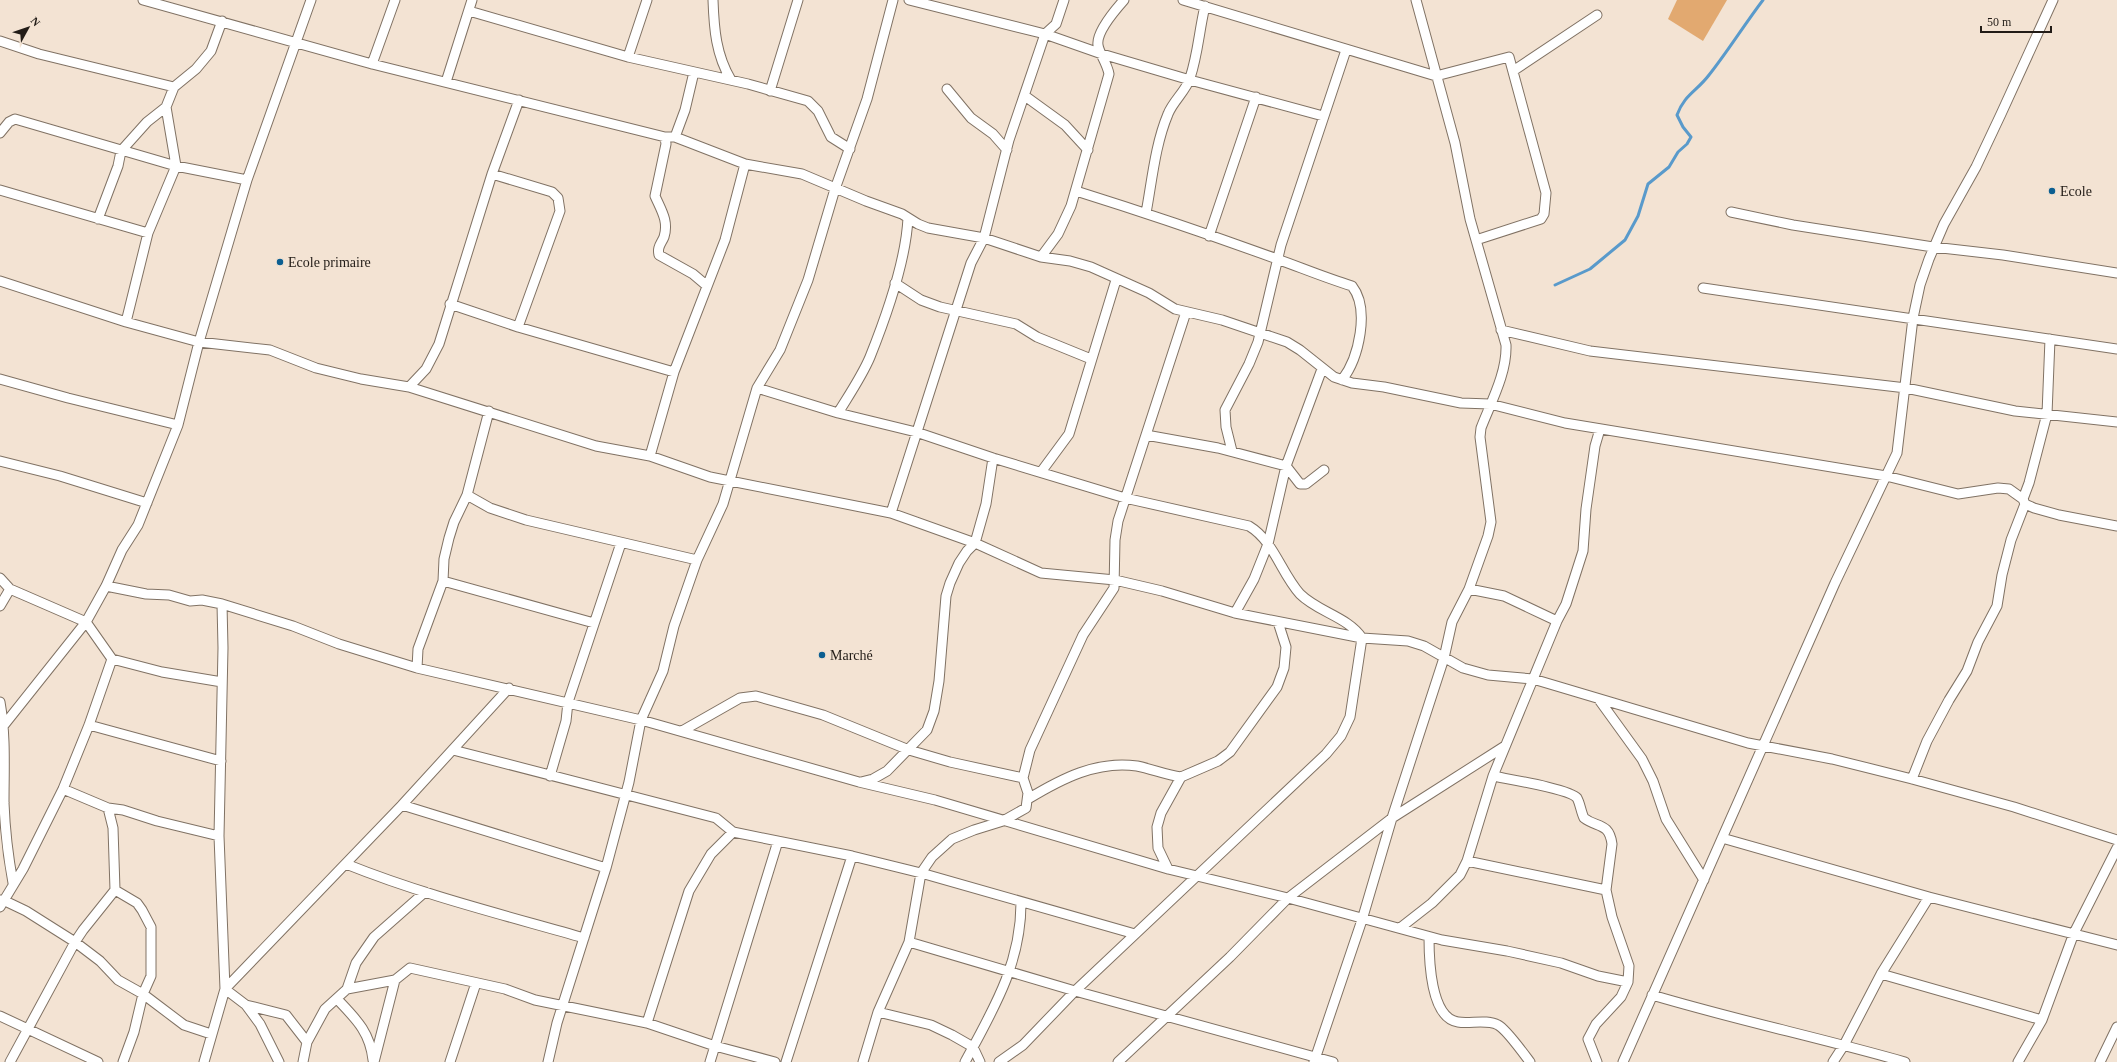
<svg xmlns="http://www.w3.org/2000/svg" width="2117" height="1062" font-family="Georgia,serif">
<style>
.forest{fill:#e2a970}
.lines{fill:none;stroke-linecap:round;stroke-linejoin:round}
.stream{stroke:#599acb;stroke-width:3}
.minor-casing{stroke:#807264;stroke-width:11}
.minor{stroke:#fff;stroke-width:9}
.poi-dot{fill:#0c5f91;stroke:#f3e3d3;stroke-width:1.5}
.labels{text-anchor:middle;stroke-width:3;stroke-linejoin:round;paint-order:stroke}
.poi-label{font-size:14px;fill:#221c17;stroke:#f3e3d3;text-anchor:start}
</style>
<rect width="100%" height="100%" fill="#f3e3d3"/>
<!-- forest -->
<path class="forest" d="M1677,0H1727L1703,41L1668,19Z"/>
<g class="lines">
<!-- stream -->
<path class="stream" d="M1555,285L1590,269L1625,240L1638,216L1648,184L1669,167L1678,152L1687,144L1691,137L1683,127L1677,115C1684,95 1697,91 1709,75C1728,51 1744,25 1763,0"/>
<!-- minor casing -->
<g class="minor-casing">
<path id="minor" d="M143,0L372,64L665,137H675L745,164L802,174L866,201L902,214L918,224L928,228L984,238L1041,257L1070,261L1091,267L1149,293L1175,309L1222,320L1287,342L1300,350L1334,377L1352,383L1384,387L1461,403L1490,404L1565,423L1886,476L1958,494L1998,488L2009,489L2023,499L2025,504L2034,508L2059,515L2117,526
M713,0C714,29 716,55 731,80
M909,0L1045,34L1102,54L1190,80L1323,116
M1183,0L1436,76L1509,57L1546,193L1544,214L1541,219L1476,240
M469,11L628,57L748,84L808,101L818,111L831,137L850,149
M0,41L39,54L174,87
M628,57L647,0
M372,64L395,0
M1513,71L1597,15
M446,82L472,0
M947,89L971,118L993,134L1007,150
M770,91L798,0
M1025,96L1065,125L1088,150
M0,133L9,122L15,119L176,166L247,180
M665,137L666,144L655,196C661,210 669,221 664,237C661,244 657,247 659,255L693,274L706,285
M675,137L685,110L694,72
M492,174L552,192L558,198L560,211L518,327
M0,190L148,233
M1076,191C1143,212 1211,235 1277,259C1302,268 1326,278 1352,286C1370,309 1359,358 1342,380
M1731,212L1793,225L1933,247L2003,255L2117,273
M1146,213C1152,181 1155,145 1168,114C1173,101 1186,91 1190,78C1198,54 1199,31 1205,6
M98,219L118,166L121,151L147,122L166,107
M1209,236L1256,97
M1041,257L1058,234L1071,206L1109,74C1107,63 1099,53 1098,45C1096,32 1116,9 1124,0
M0,281L126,322L199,342L270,350L316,368L361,379L409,387L596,446L650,456L710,477L891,513L975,543L1041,573L1115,580L1162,591L1235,613L1362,638L1408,641L1424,646L1463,668L1488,675L1533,679L1748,743L1832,759L1912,779L2014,807L2117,840
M895,283L921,300L940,307L1016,324L1037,337L1091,359
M1703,288L2117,349
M450,304L518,327L674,372
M126,322L148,233L176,166L166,107L174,87L196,69L211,51L222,21
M1501,330L1590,351L1906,388L2015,411L2117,422
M0,379L68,398L178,425
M409,387L426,369L439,344L492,174L519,100
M757,388L838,413L916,432L993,458L1125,498L1249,526C1274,541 1281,573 1300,594C1318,612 1348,617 1362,638L1350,717L1341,736L1326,754L1075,991L1023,1045L999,1062
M838,413C849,395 862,376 870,357C886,317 906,260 908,218
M1146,435L1218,448L1286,466L1300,484H1306L1324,470
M1232,451L1226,427L1225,410L1249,364L1258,342L1281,245L1346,50
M650,456L674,372L725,240L745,164
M0,461L60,476L147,503
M1041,472L1069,434L1116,280
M467,495L490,508L526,520L697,560
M2023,499L2029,483L2047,414L2050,339
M891,513L971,263L984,238L1009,140L1045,34L1056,24L1064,0
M0,578L10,589L0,606
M443,581L594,623
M106,586L146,594L169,595L190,601L202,600L222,604L293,626L339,644L417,668L641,720L859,782L935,800L1168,869L1288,898L1442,940L1507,951L1561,963L1598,976L1628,982
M1469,589L1504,596L1557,621
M222,604L223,648L219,836L225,989L246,1005L260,1024L279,1062
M1235,613L1254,579L1268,544L1286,466L1322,369
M112,659L162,672L222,682
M417,668L418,649L443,581L444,559L449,538L454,522L467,495L489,411
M1600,701L1642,759L1653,781L1666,819L1704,880
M0,702C6,736 4,769 4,803C5,830 8,856 13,883
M4,725L86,622L10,589
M89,725L221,761
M682,731L740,698L756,696L823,715L909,750L950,762L1023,778
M453,750L716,818L733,832L852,856L921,873L1135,934
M550,776L566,721L568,702L621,543
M1493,776C1507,779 1570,789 1577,798C1580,803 1581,812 1584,818C1597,828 1609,822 1612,844L1606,890L1612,917L1629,966L1628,982L1621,997L1596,1024L1588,1039L1597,1062
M1912,779L1927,741L1949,700L1967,671L1978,642L1997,606L2002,575L2011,540L2025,504
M861,782L873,779L887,771L927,730L934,711L939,681L946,596L950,583L959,563L967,551L975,543L986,504L993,458
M63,789L108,808L123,810L157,821L219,836
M1028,799C1061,779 1097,760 1137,766C1152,769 1166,775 1181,777
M402,805L606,868
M1722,838L1929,897L2117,945
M1467,861L1606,890
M346,864C423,895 504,915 584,938
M1168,869L1158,848L1157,827L1161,813L1181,777L1218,761L1230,752L1277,687L1284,668L1286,647L1278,622
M115,890L137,903L142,910L151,927V976L143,994L184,1025L211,1034
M0,900H3L26,911L75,942L100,961L118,980L143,994L134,1032L123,1062
M0,907L23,869L63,789L89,725L112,659L86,622L106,586L122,550L138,525L178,425L199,342L247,180L311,0
M1400,928L1432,903L1460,875L1467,861L1493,776L1557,621L1566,604L1583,551L1586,509L1595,446L1600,429
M1429,937C1429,958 1430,1018 1458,1022C1470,1024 1487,1019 1498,1025C1506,1029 1524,1054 1530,1062
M909,942L1075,991L1333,1062
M1881,974L2042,1020
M347,989L395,980L410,968L505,989L535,1000L647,1023L715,1046L775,1062
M1652,995C1736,1020 1821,1038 1905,1062
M337,999C356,1019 370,1032 373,1060
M246,1005L286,1015L307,1042
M878,1012L931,1025L952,1035L973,1047L980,1062
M0,1016L98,1062
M647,1023L689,891L711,854L733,832
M10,1062L75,942L83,930L115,890L113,828L108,808
M204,1062L225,989L402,805L509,688
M303,1062L307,1042L325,1009L347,989L356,963L374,937L425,892
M374,1062L395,980
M450,1062L476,983
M548,1062L557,1023L606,868L629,782L641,720L663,671L674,626L697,560L723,504L757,388L780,350L808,280L835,189L867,99L893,0
M710,1062L778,841
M786,1062L852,856
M863,1062L878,1012L909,942L921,873L932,857L952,839L974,830L1003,821L1026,808L1028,793L1023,778L1030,750L1083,635L1114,588L1115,540L1118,521L1186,312
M965,1062C993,1010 1021,964 1021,903
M1118,1062L1230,957L1288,898L1392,818L1505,746
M1314,1062L1362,920L1392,818L1444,658L1452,622L1469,589L1488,536L1491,522L1480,437L1481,428C1491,402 1507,373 1506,345L1470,219L1455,143L1416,0
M1623,1062L1835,583L1897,453L1913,318L1920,285L1929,259L1944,224L1976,167L2001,114L2053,0
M1833,1062L1844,1045L1881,974L1929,897
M2018,1062L2042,1020L2074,933L2117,848
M2100,1062L2117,1027"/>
</g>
<!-- minor -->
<use href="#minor" class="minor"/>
</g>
<!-- markers -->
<g class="poi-dot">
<circle cx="2052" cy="191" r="4"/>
<circle cx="280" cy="262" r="4"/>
<circle cx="822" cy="655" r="4"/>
</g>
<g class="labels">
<!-- poi labels -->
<g class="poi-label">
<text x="2060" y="196">Ecole</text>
<text x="288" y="267">Ecole primaire</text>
<text x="830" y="660">Marché</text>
</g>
</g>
<!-- north arrow -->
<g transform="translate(28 28) rotate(50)" stroke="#f3e3d3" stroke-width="3" paint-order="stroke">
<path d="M0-3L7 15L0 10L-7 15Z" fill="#221c17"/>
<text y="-6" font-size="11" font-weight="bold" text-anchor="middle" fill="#221c17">N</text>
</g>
<!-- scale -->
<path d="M1981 26v6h70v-6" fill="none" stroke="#221c17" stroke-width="2"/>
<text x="1987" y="26" font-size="12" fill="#221c17" stroke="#f3e3d3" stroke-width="3" paint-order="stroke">50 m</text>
</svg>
